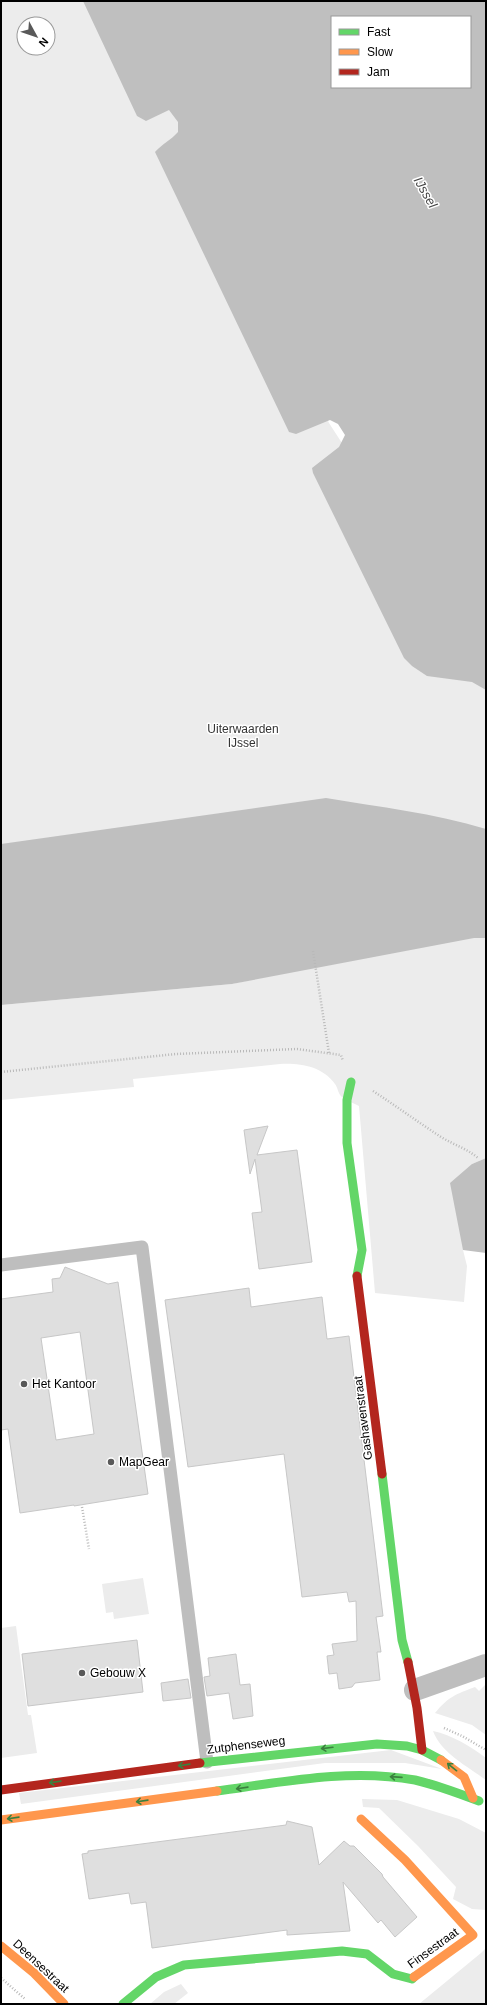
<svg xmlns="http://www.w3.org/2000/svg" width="487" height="2005" font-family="Arial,sans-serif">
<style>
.green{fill:#ececec;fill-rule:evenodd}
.water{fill:#bfbfbf;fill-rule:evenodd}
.building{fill:#dfdfdf;stroke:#c7c7c7;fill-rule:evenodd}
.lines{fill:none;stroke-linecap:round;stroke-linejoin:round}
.path{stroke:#b9b9b9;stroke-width:2.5;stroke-dasharray:1 2;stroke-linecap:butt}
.lane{stroke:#bebebe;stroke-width:13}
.street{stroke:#bebebe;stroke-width:22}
.fast{stroke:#63d668;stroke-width:9}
.slow{stroke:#ff974d;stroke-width:9}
.jam{stroke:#b3261e;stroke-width:9}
.oneway{stroke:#3b803e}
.poi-dot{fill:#595959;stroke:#fff;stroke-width:1.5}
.labels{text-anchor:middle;stroke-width:3;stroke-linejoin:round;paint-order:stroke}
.park-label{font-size:12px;fill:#333;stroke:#fff}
.poi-label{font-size:12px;fill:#000;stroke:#fff;text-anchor:start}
.street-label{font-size:12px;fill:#000;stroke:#fff}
.water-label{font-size:13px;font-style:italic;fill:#444;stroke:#fff}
</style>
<rect width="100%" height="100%" fill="#fff"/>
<!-- green -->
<path class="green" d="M1,1H118L329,423L486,666V1158L472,1164L463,1250L467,1266L464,1302L375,1293L359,1106C354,1103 347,1101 342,1097C338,1094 338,1088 335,1084C322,1066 300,1063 280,1064L133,1079L134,1087L1,1100V1005L232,984L269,976L1,999ZM24,24H48V48H24Z
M143,1578L149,1614L114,1619L113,1612L106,1613L102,1584Z
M16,1626L28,1715H31L37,1753L1,1758V1628Z
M486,1684V1735L472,1725L435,1713C448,1697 456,1694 475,1687L479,1691Z
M433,1731C452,1735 470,1746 486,1758V1780C467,1766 441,1753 433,1731Z
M391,1750L442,1769L405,1763H325L21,1804L19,1793Z
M362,1799L397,1800L459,1819L486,1833V1910L472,1909L453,1899L456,1887L418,1846L379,1808L363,1807Z
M486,1948V2004H419L481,1953Z
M181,1984L188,1993L174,2004H150L164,1992Z"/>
<!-- water -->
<path class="water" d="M83,1H486V690L472,682L427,676L412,666L404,658L313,473L312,468L339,447L345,435L338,424L330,420L296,434L289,432L155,152C162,144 171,140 178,132V122L169,110L146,121L137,116ZM332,17H470V87H332Z
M326,798C379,807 434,813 486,829V938H474L232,984L1,1005V844Z
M486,1158V1253L463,1250L450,1183L472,1164Z"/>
<!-- building -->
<path class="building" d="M268,1126L257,1155L297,1150L312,1262L259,1269L252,1213L262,1212L255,1159L250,1174L244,1130Z
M65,1267L108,1284L118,1282L148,1494L74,1506V1505L20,1513L8,1429L1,1430V1299L53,1292L52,1279L60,1278ZM80,1332L94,1434L56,1440L41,1338Z
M249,1288L251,1307L322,1297L327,1339L349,1336L383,1616L376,1617L381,1652H377L380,1680L355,1683L352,1687L339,1689L337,1673L329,1674L327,1656L334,1655L332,1644L357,1641L356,1601L349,1602L347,1592L302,1597L284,1454L188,1467L165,1300Z
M137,1640L143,1692L28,1706L22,1654Z
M236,1654L240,1685L250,1684L253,1716L233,1719L229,1693L207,1696L204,1677L210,1676L208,1658Z
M188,1679L191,1698L163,1701L161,1683Z
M287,1821L312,1827L319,1865L344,1841L350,1846H354L382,1874L383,1877L417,1917L395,1937L381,1920L378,1923L343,1882L350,1931L287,1935V1930L152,1948L146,1902L131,1904L129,1893L89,1899L82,1854L88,1853V1851L286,1825Z"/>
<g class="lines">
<!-- path -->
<path class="path" d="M313,951L329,1053
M1,1072L176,1054L297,1049L341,1055L343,1061
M373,1091C396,1106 418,1122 441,1137C454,1145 466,1148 478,1158
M82,1507L89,1549
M444,1728L462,1736L486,1750
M1,1978L25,1999"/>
<!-- lane -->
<path class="lane" d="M1,1265L142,1247L207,1762"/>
<!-- street -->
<path class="street" d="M415,1690L486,1665"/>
<!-- fast -->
<path class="fast" d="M351,1082L347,1100V1143L362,1250L357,1276
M382,1474L402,1640L408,1662
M200,1763L377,1744L407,1746L422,1750L441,1760
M217,1791C282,1782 350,1768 415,1780C437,1785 458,1793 479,1801
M123,2004L156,1977L184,1965L342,1951L367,1954L393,1974L412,1979L414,1977"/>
<!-- slow -->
<path class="slow" d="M441,1760L464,1777L473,1798
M361,1819L405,1860L473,1935L414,1977
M1,1820L217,1791
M1,1946L34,1973L64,2004"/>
<!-- jam -->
<path class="jam" d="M357,1276L382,1474
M408,1662L417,1708L422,1750
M1,1790L200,1763"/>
</g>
<!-- one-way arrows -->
<defs><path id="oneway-shaft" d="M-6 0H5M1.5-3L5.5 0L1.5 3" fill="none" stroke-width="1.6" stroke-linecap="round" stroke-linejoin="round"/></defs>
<g class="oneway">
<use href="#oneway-shaft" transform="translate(327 1748) rotate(173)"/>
<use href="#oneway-shaft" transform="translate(184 1765) rotate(172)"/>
<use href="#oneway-shaft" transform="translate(452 1767) rotate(-141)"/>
<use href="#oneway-shaft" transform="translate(396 1777) rotate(-176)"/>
<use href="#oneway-shaft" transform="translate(55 1782) rotate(172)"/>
<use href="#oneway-shaft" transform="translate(242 1788) rotate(172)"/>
<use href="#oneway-shaft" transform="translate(142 1801) rotate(172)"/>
<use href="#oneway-shaft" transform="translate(13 1818) rotate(172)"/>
</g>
<!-- markers -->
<g class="poi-dot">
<circle cx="24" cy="1384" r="4"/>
<circle cx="111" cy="1462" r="4"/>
<circle cx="82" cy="1673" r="4"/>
</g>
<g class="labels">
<!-- park labels -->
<g class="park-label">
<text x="243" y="733">Uiterwaarden<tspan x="243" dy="14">IJssel</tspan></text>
</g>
<!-- poi labels -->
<g class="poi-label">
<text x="32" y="1388">Het Kantoor</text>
<text x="119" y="1466">MapGear</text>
<text x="90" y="1677">Gebouw X</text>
</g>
<!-- street labels -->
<g class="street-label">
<text transform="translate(363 1418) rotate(-97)" y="4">Gashavenstraat</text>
<text transform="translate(246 1745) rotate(-7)" y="4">Zutphenseweg</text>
<text transform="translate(433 1948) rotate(-36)" y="4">Finsestraat</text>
<text transform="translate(41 1966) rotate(43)" y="4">Deensestraat</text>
</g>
<!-- water labels -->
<g class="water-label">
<text transform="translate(426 192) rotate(60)" y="5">IJssel</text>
</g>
</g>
<!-- border -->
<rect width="487" height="2005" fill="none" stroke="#000000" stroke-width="4"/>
<!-- legend -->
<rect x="331" y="16" width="140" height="72" fill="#ffffff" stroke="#999999"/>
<rect x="339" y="29" width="20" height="6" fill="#63d668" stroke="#999999"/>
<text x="367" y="36" font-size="12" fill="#000000">Fast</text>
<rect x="339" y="49" width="20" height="6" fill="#ff974d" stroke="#999999"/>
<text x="367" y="56" font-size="12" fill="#000000">Slow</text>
<rect x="339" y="69" width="20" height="6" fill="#b3261e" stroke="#999999"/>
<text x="367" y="76" font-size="12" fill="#000000">Jam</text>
<!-- north arrow -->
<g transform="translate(36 36) rotate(130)"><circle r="19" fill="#ffffff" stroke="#999999"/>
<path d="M0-3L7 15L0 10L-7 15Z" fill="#595959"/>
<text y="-6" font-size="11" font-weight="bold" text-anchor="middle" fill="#000000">N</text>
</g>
</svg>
